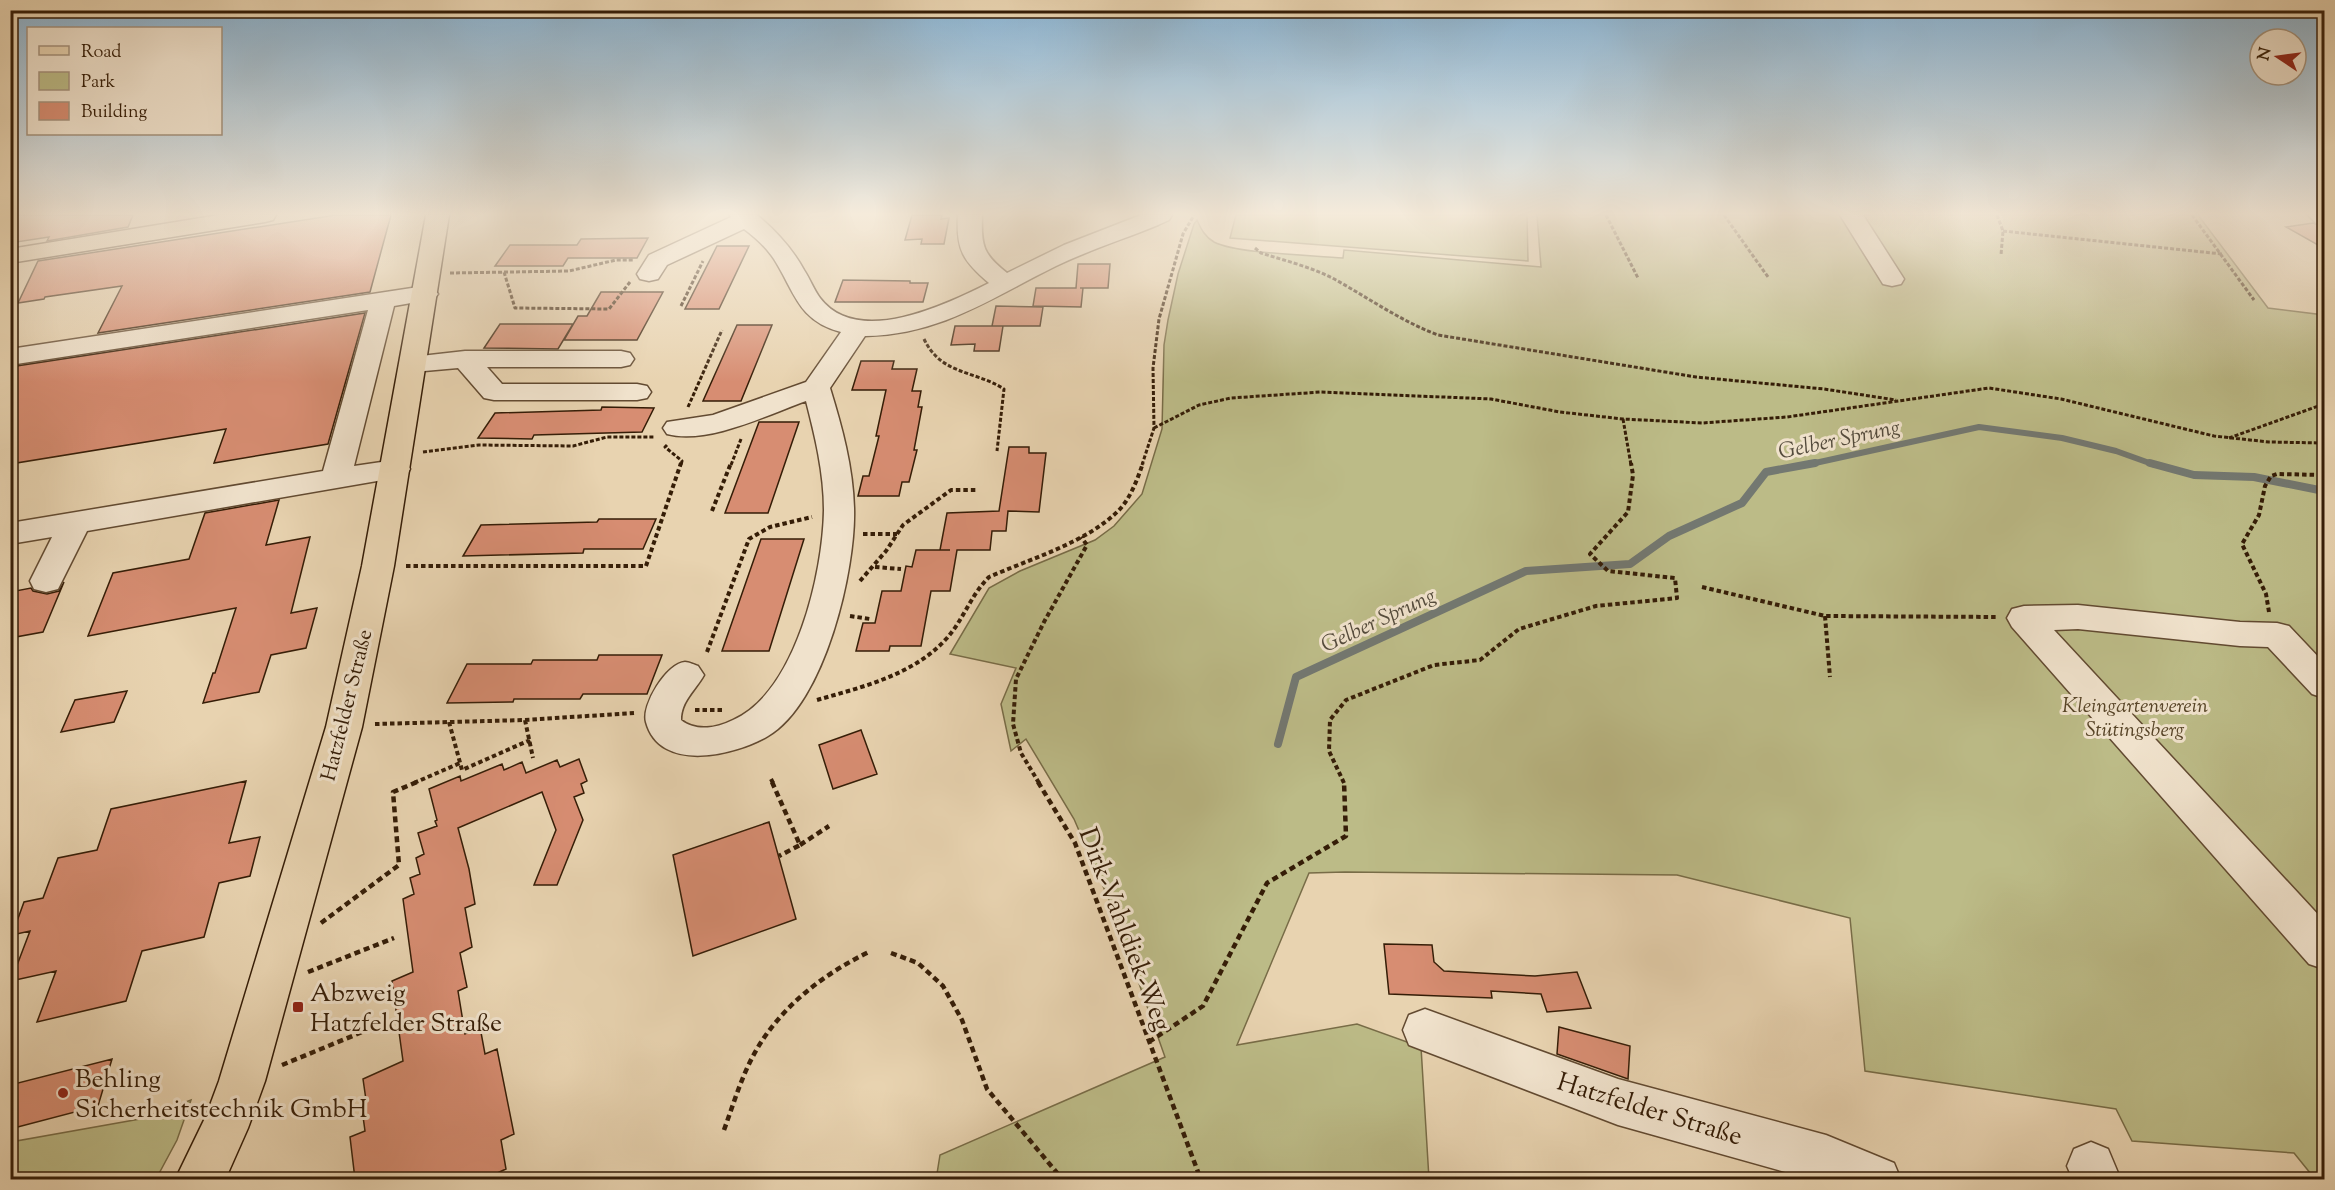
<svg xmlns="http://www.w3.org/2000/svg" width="2335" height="1190" font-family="'Sorts Mill Goudy',serif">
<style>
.green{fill:#bcbb87;stroke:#786c47;stroke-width:1.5}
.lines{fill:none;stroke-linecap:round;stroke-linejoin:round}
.stream-far1{stroke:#737871;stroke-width:6}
.stream{stroke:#737871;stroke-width:8}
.building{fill:#d78d72;stroke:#351d07;stroke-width:1.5}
.minor-casing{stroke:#624a31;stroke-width:3}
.major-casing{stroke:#351d07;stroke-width:3}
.path-far2{stroke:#351d07;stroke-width:3;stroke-dasharray:4 2;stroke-linecap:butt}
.path-far1{stroke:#351d07;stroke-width:4;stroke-dasharray:4.5 3;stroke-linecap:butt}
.path{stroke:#351d07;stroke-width:4.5;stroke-dasharray:6 4;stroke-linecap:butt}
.minor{fill:#f0e2cc;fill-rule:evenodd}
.major{fill:#e8d3b0;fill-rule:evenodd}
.poi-dot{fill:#8f2418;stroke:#f0e2cc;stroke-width:2}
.labels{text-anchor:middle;stroke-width:6;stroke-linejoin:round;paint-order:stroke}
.street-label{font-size:21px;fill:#351d07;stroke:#f0e2cc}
.park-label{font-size:21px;font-style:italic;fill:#574427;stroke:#f0e2cc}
.water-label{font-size:22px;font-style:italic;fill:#544b3c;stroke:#f0e2cc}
.near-street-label{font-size:26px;fill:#351d07;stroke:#f0e2cc}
.near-poi-label{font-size:26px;fill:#351d07;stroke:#f0e2cc;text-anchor:start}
</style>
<rect width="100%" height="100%" fill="#e8d3b0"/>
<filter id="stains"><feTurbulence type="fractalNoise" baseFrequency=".00333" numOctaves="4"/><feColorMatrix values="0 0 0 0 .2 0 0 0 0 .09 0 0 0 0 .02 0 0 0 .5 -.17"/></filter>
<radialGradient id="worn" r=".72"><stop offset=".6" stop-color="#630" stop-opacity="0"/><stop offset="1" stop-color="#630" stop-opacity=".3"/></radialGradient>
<!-- green -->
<path class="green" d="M1236,215H1527L1528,261L1230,238Z
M1537,215H2198L2268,308L2324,315V1179H2315L2294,1153L2132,1141L2116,1109L1865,1071L1850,918L1677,875L1345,872L1309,873L1237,1045L1357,1024L1421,1047L1429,1179L936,1180L940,1155L1165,1057L1112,907L1074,819L1026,739L1011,751L1001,704L1016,668L950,654L989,588L1020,571L1095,540L1114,526L1142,494L1162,429L1164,345L1168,320L1178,274L1194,224L1197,220C1201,229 1205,237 1214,242C1237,254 1313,255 1343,258L1344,250L1541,267Z
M191,1100L177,1140L156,1179H11V1142L140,1119Z"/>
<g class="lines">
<!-- stream-far1 -->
<path class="stream-far1" d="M1806,465L1979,427L2062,438L2116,451L2155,465"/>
<!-- stream -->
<path class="stream" d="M2150,463L2194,475L2254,477L2324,491
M1278,744L1296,677L1526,571L1630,564L1669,536L1742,503L1766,472L1815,463"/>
</g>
<!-- building -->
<path class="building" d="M10,215H133L128,227L47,241L49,237L10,243Z
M336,215H391L370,292L98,333L122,286L45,297L44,299L18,303L38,261Z
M912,215H942L941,219L949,218L944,244H921L922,239L905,240Z
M2313,223L2325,227V249L2286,227Z
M648,238L637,258H568L563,266H495L510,245H577L581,239Z
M717,246H749L719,309H685Z
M1078,264H1110L1108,288H1080H1083L1081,307L1033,306L1036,288H1076Z
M843,280L910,281V283H928L923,302H835Z
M601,292H663L637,340H564L578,316H587Z
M996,306L1043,307L1040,326H992Z
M365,313L328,444L214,463L226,429L10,464V367Z
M500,324H573L558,349L484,348Z
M737,325H772L741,401H703Z
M955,326H1003L999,351H974L975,344L951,345Z
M861,361H894L892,369H917L912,391H921L918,407H922L914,450H917L909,482H902L899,496H858L863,476H869L879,436H876L886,390H852Z
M602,407L654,408L642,432L534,435L532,439L478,438L495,413L601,410Z
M759,422H799L768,513H725Z
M1009,447H1029V453H1046L1039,512L1008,511L1006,531H992L990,550H957L950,591H931L921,646H890L889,651H856L863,623H875L882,591H901L906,566L912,567L916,550H950H940L947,513L999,511Z
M279,500L266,545L310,537L291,613L317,608L306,648L271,655L259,692L203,703L213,673H215L236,608L88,636L113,573L189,559L205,513Z
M599,519H656L643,549H584L583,553L463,556L481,525L597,522Z
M761,539H804L769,651H722Z
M64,582L43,632L10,638V592L31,588L33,591L47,594L59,591Z
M599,655H662L647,694H583L580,699H514L513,702L447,703L467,664H531L533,660H597Z
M127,691L114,722L61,732L75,700Z
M861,730L877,774L833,789L819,745Z
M579,759L587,781L581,784L584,793L574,797L583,820L557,885H534L556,830L542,792L458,828L469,869L475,904L465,908L472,947L460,953L467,987L458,991L465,1034L480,1027L485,1054L497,1049L514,1134L501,1140L506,1169L484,1179H355L350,1137L365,1131L361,1102L366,1100L363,1079L403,1061L392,981L413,972L403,899L414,894L410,878L420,874L416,858L424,854L418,833L437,826L435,821L437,820L429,789L460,776L461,781L502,764L504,770L522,762L526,773L557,760L560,767Z
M246,781L229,843L260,837L250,876L219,883L204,937L142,951L126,1001L37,1022L56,971L11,981L30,931L12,935L24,902L43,898L58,858L97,850L111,809Z
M769,822L796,919L693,956L673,855Z
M1384,944L1432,945L1434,962L1444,971L1535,976L1577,972L1591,1008L1547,1012L1541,994L1491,991L1492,998L1389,994Z
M1559,1027L1630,1046L1628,1079L1557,1054Z
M112,1059L98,1106L10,1129V1085Z"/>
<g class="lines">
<!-- minor casing -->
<g class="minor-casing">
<path id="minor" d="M730,215H757C776,231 792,248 804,270C810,279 814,290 820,298C858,348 947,304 989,283C963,261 956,250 958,215H982C981,246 983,254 1007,273L1064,245L1141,215H1172L1169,220L1158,225C1124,239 1089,250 1056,266C991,298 940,335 865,336L830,388C842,427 853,467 854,508C856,569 825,703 768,736C736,755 660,774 646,722C641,705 667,663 685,662C689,662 695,665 698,666L704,675C695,691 681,701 681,720C696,732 717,728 733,720C796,692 823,573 824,510C824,473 815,436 806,401C767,415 707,445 667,434L663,428L667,422L713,415L806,382L841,332C798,321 795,292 774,259C766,247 755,237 744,229L667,265L658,279L649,281L640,279L637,274L649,255L731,217Z
M1840,215H1863L1904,279L1901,284L1892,286L1883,284Z
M2308,215H2324V225L2316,223Z
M425,286L434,289L438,294L434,299L394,306L354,466L395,460L406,462L410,469L406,476L87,531L58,589L46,592L34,589L30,581L52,537L10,544V523L323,471L368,310L10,365V349Z
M465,351H621L630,353L634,359L630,365L621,367H487L502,384H637L647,386L651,392L647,398L637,400H494L484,398L458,368L413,372L403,370L400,364L403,358Z
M2078,605L2240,622L2277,623L2289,626L2324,663V698L2312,694L2268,647L2240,646L2078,629L2054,630L2324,921V969L2309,964L2012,627L2007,618L2012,609L2024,606Z
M1425,1009L1618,1079L1826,1135L1894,1163L1901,1180H1814L1618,1125L1409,1045L1403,1030L1409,1015Z
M2091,1142L2108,1149L2121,1180H2073L2067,1166L2074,1149Z"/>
</g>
<!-- major casing -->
<g class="major-casing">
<path id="major" d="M219,215H276L273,220L265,222L10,263V249Z
M426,215H449L394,566L362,727L265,1081L248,1128L225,1180H175L206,1116L219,1081L326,727L362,566Z"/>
</g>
<!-- path-far2 -->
<path class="path-far2" d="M1606,215L1638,278
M1724,215L1768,277
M1997,215L2003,231L2001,255
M2192,215L2254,300
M2003,231L2222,254
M1255,248L1261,253C1286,261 1312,267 1336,280C1370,299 1401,321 1438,335L1696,377L1824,389L1896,400
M504,272L515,308L609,309L630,282
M450,273L569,271L616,260H633
M681,306L703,261
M924,339C941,375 974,370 1004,389L997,451
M688,407L722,330
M1623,419L1631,465
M1154,428L1199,405L1231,398L1321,392L1491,399L1560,412L1623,419L1702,423L1787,417L1989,388L2061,399L2214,436L2269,442L2324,443
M2229,438L2324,404
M667,445L665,447L682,461L681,465
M423,452L479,445L573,446L607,437H654
M731,465L741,439
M1142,465L1154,428L1153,368L1159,319L1183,234L1194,215"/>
<!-- path-far1 -->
<path class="path-far1" d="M712,511L731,463
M863,534H897
M406,566H646L681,463
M875,567L901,569
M860,581L886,551L903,525L951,490H977
M1702,587L1825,616L1998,617
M2269,612L2266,594L2242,544L2259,515L2265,486L2271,476L2277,474L2324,475
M850,616L870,619
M1825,616L1830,677
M707,652L749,539L770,527L812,517
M817,700C862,687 914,675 947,638C963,620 971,595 989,577C1030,559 1085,543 1117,512C1130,500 1137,480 1143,463
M695,710H724
M525,720L533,758
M449,722L462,770L530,740
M375,724L525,720L634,713
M771,779L773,783
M414,783L460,763
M1039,783L1021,753L1013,724L1016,679L1044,622L1087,545L1081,537
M1344,783L1329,751L1330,720L1346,700L1434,665L1480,660L1519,629L1596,606L1677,598L1675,578L1608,571L1590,554L1628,512L1633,475L1631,463"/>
<!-- path -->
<path class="path" d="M772,782L800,845L779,856
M1038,782L1075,843L1201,1180
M800,845L829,826
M321,923L399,865L393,792L417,782
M891,953L918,963L943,986L962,1020L987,1089L1063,1180
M308,972L394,938
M1149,1042L1203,1006L1267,883L1346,836L1344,782
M282,1065L384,1023
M724,1130C732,1108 739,1085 749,1064C773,1013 819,976 869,952
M346,1180L350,1177"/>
<!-- minor -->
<use href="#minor" class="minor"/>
<!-- major -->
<use href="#major" class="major"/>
</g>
<!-- sky -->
<linearGradient id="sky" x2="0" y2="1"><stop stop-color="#89b4d4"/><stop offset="0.56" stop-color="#f5ebdb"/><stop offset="1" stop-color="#f5ebdb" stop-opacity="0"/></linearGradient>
<rect width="2335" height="382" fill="url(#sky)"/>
<!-- markers -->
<g class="poi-dot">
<rect x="292" y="1001" width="12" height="12" rx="3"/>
<circle cx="63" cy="1093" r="6"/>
</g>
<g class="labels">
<!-- street labels -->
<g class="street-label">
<text transform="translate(346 705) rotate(-76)" y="7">Hatzfelder Straße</text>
</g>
<!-- park labels -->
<g class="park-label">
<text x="2135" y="712">Kleingartenverein<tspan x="2135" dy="24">Stütingsberg</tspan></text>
</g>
<!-- water labels -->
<g class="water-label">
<text transform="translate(1839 438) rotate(-12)" y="8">Gelber Sprung</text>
<text transform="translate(1378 619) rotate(-25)" y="8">Gelber Sprung</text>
</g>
<!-- near-street labels -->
<g class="near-street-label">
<text transform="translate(1126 929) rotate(69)" y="9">Dirk-Vahldiek-Weg</text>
<text transform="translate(1650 1108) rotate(17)" y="9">Hatzfelder Straße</text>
</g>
<!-- near-poi labels -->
<g class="near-poi-label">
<text x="310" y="1001">Abzweig<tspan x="310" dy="30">Hatzfelder Straße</tspan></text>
<text x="75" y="1087">Behling<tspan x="75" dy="30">Sicherheitstechnik GmbH</tspan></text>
</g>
</g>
<!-- margin -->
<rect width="2335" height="1190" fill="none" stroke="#e8d3b0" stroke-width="36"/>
<rect x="12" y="12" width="2311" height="1166" fill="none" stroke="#351d07" stroke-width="3"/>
<rect x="18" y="18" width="2299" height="1154" fill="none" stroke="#351d07" stroke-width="1.5"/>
<!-- legend -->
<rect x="27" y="27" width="195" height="108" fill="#f0e2cc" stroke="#a5937d" stroke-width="1.5"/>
<rect x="39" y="46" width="30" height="9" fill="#e8d3b0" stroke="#a5937d" stroke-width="1.5"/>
<text x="81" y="57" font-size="18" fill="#351d07">Road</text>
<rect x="39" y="72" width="30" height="18" fill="#bcbb87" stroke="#a5937d" stroke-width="1.5"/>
<text x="81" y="87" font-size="18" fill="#351d07">Park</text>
<rect x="39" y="102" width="30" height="18" fill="#d78d72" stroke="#a5937d" stroke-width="1.5"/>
<text x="81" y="117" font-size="18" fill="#351d07">Building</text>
<!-- north arrow -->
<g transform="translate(2278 57) rotate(283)"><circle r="28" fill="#f0e2cc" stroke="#a5937d" stroke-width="1.5"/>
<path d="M0-4.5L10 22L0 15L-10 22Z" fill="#8f2418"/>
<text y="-9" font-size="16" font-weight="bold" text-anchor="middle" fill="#351d07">N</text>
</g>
<rect width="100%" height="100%" filter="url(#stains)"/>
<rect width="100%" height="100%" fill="url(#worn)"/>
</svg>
